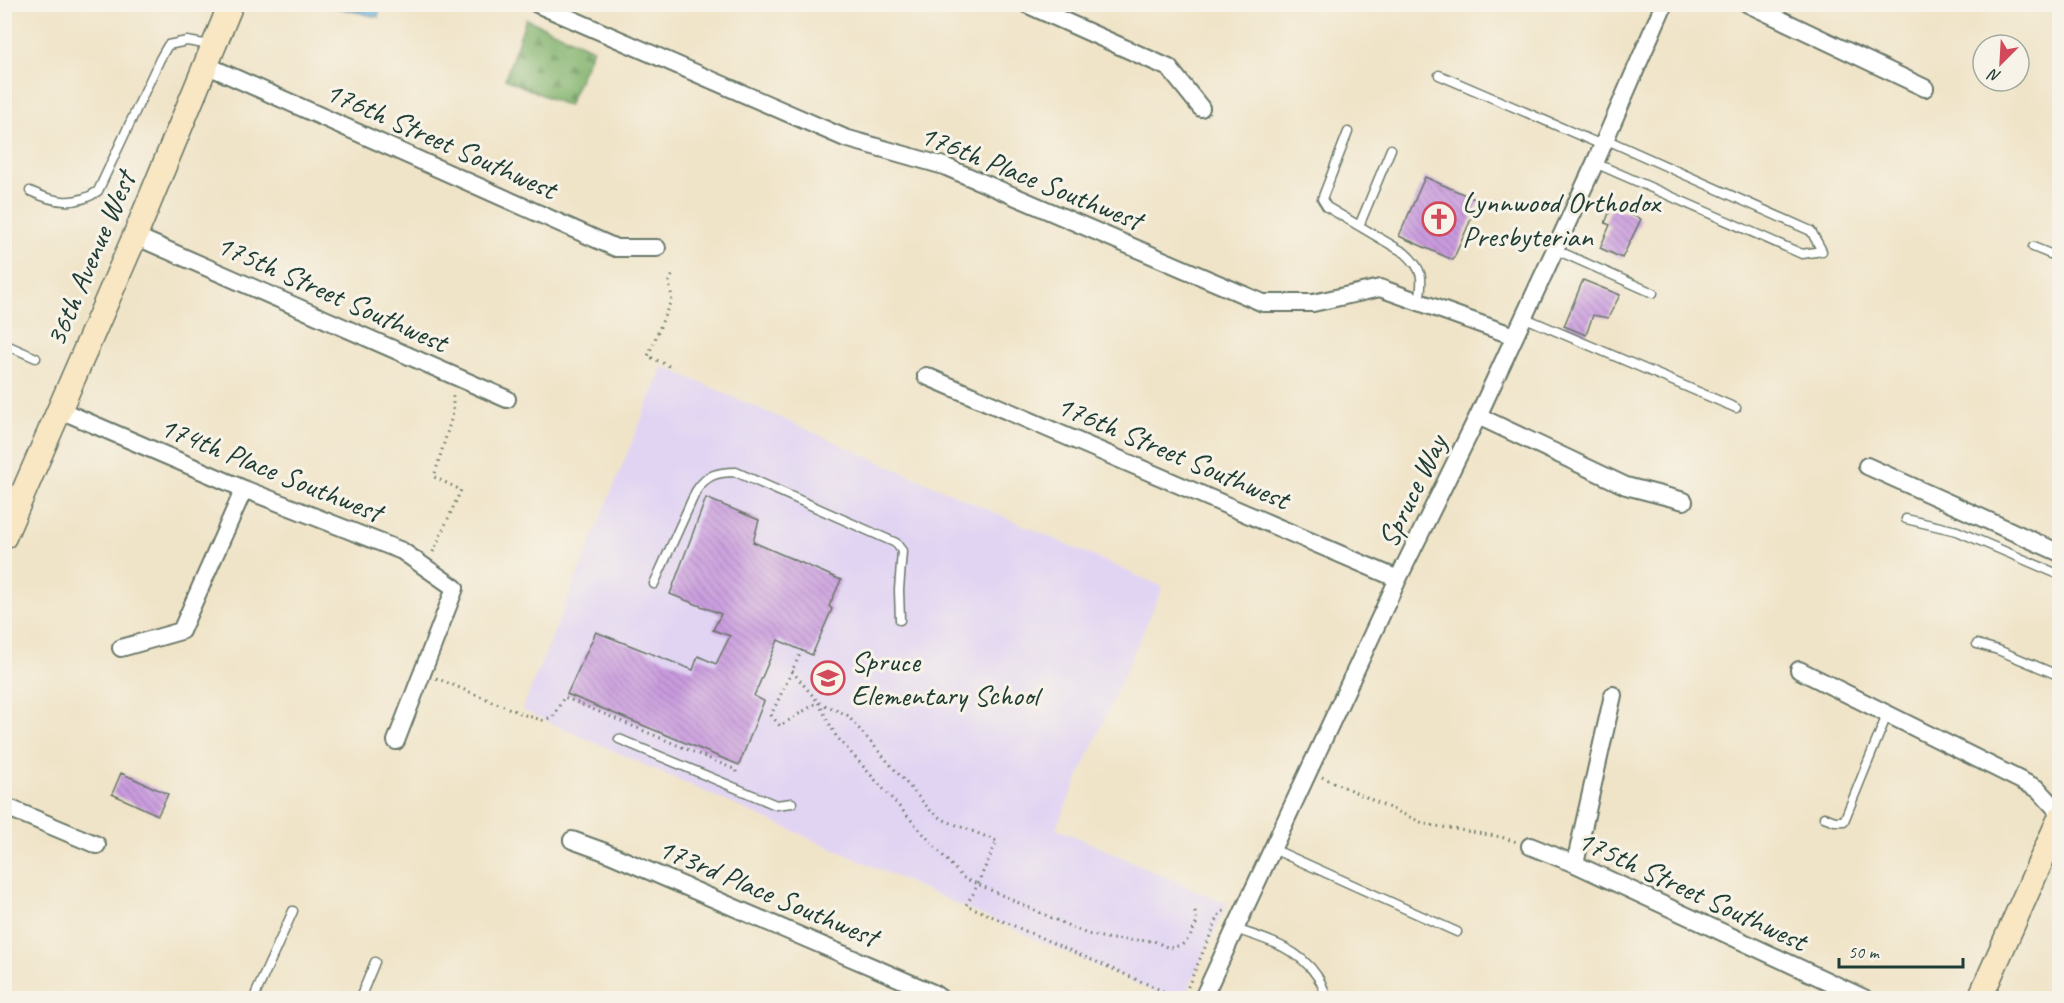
<svg xmlns="http://www.w3.org/2000/svg" width="2064" height="1003" font-family="Caveat,sans-serif">
<style>
.built{fill:#e1d4f3}
.forest{fill:url(#forest-firs);stroke:#517851;stroke-width:1.5}
.water{fill:url(#water-waves);stroke:#44788a;stroke-width:1.5}
.building{fill:url(#building-back-hatch)}
.lines{fill:none;stroke-linecap:round;stroke-linejoin:round}
.lane-casing{stroke:#687768;stroke-width:11}
.street-casing{stroke:#687768;stroke-width:20}
.secondary-casing{stroke:#687768;stroke-width:27}
.path{stroke:#687768;stroke-width:3;stroke-dasharray:1.5 4.5;stroke-linecap:butt}
.lane{stroke:#fff;stroke-width:8}
.street{stroke:#fff;stroke-width:16}
.secondary{stroke:#f9e7c3;stroke-width:24}
.labels{text-anchor:middle;stroke-width:6;stroke-linejoin:round;paint-order:stroke}
.street-label{font-size:30px;fill:#1f3d34;stroke:#f7f3e8}
.poi-label{font-size:30px;fill:#1f3d34;stroke:#f7f3e8;text-anchor:start}
</style>
<defs>
<pattern id="forest-firs" width="22" height="20" patternUnits="userSpaceOnUse" patternTransform="scale(1.5)"><rect width="22" height="20" fill="#83b46e"/><path d="M5 1l3.5 6h-7zM16 11l3.5 6h-7z" fill="#6b945b"/></pattern>
<pattern id="water-waves" width="16" height="10" patternUnits="userSpaceOnUse" patternTransform="scale(1.5)"><rect width="16" height="10" fill="#68b2e0"/><path d="M0 5q4-4 8 0t8 0" fill="none" stroke="#5592b6"/></pattern>
<pattern id="building-back-hatch" width="6" height="6" patternUnits="userSpaceOnUse" patternTransform="scale(1.5)"><rect width="6" height="6" fill="#ca9bdf"/><path d="M-1 5l2 2M0 0l6 6M5-1l2 2" fill="none" stroke="#a380b6"/></pattern>
</defs>
<rect width="100%" height="100%" fill="#f7f3e8"/>
<filter id="ink" filterUnits="userSpaceOnUse"><feTurbulence type="fractalNoise" baseFrequency=".0167" numOctaves="2"/><feDisplacementMap in="SourceGraphic" scale="12" xChannelSelector="R" yChannelSelector="G"/><feConvolveMatrix kernelMatrix="1 2 1 2 8 2 1 2 1" color-interpolation-filters="sRGB"/></filter>
<filter id="wash" filterUnits="userSpaceOnUse"><feTurbulence type="fractalNoise" baseFrequency=".008" numOctaves="4" result="noise"/><feDisplacementMap in="SourceGraphic" scale="24" xChannelSelector="R" yChannelSelector="G"/><feGaussianBlur stdDeviation="1.35" result="paint"/><feColorMatrix in="noise" values="0 0 0 0 0 0 0 0 0 0 0 0 0 0 0 0 0 1.4 0 .05"/><feComposite in="paint" operator="in"/></filter>
<g filter="url(#wash)">
<rect width="100%" height="100%" fill="#f0e4c8"/>
<!-- built -->
<path class="built" d="M663,366L1163,587L1056,828L1227,904L1184,998H1168L522,710Z"/>
<!-- forest -->
<path class="forest" d="M526,19L593,49L568,106L505,79Z"/>
<!-- water -->
<path class="water" d="M327,5H380L378,17Z"/>
<g id="blocks">
<!-- building -->
<path class="building" d="M1425,177L1479,201L1453,260L1399,236Z
M1612,206L1641,219L1622,258L1600,248L1610,225L1605,223Z
M1583,280L1620,295L1608,318L1593,315L1586,335L1564,326Z
M706,498L759,520L753,542L841,580L829,606L832,609L812,655L778,640L754,696L764,701L739,765L567,694L596,632L693,670L698,656L716,664L730,636L713,630L721,614L670,594Z
M121,773L168,794L158,815L112,794Z"/>
</g>
</g>
<g filter="url(#ink)">
<use href="#blocks" fill-opacity="0" stroke="#687768" stroke-width="1.5"/>
<g class="lines">
<!-- lane casing -->
<g class="lane-casing">
<path id="lane" d="M1439,75L1602,145
M1348,132L1322,199L1327,207L1405,253C1424,270 1423,279 1419,302
M1595,163L1802,254L1822,251L1811,231L1605,139
M30,191C53,202 76,207 98,191L160,59L168,45L187,41L210,45
M1359,226L1391,149
M2033,247L2060,258
M1554,249L1653,293
M1523,317L1736,408
M4,344L36,358
M1906,519L1957,531L2060,575
M654,584L696,491C706,475 717,472 736,472L896,543L902,551L899,590L900,620
M1977,644L1998,650L2060,676
M619,739L776,805L792,803
M1824,817L1835,821H1844L1887,715
M1273,849L1457,932
M1235,929C1265,939 1299,948 1317,976C1322,983 1324,991 1327,998
M256,998V993L293,911
M360,998L375,962"/>
</g>
<!-- street casing -->
<g class="street-casing">
<path id="street" d="M537,4L845,138L944,166L1263,303H1313L1380,288L1514,336
M1026,4L1169,68L1201,108
M1748,4L1925,88
M206,65L616,248H657
M135,236L507,399
M926,376L1398,579
M60,410L244,489L402,551L455,588L396,741
M1478,416L1626,486L1684,501
M1867,466L2060,553
M121,648L181,631L244,489
M1799,670L2038,789L2060,813
M4,806L97,845
M572,840L605,852L933,993L940,998
M1530,846L1575,864L1864,998
M1575,864L1613,695
M1203,998L1398,579L1478,416L1595,163L1664,4"/>
</g>
<!-- secondary casing -->
<g class="secondary-casing">
<path id="secondary" d="M4,537L135,236L231,4
M1980,998L2060,818"/>
</g>
<!-- path -->
<path class="path" d="M669,366L648,356L672,298L669,282L674,272
M433,552L461,490L434,477L453,413V393
M802,650L771,715L780,726L818,702L836,736L962,877L1087,934L1111,939L1154,941L1169,948L1182,945L1190,937L1196,924V916L1194,909
M792,671L818,702L847,715L930,810L944,820L997,841L973,894L966,905L1179,998
M436,678L525,715L542,720L553,717L564,697L736,770V776
M1322,777L1425,824L1501,837L1517,842
M1183,998L1220,913L1226,910"/>
<!-- lane -->
<use href="#lane" class="lane"/>
<!-- street -->
<use href="#street" class="street"/>
<!-- secondary -->
<use href="#secondary" class="secondary"/>
</g>
</g>
<!-- icons -->
<defs>
<g id="church-ring" transform="scale(1.725)"><circle r="9.5" fill="#f7f3e8" stroke="#d1495b" stroke-width="1.5"/><path d="M-1.2-6h2.4v3.5h3.3v2.4h-3.3V6h-2.4V-.1h-3.3v-2.4h3.3Z" fill="#d1495b"/></g>
<g id="school-ring" transform="scale(1.725)"><circle r="9.5" fill="#f7f3e8" stroke="#d1495b" stroke-width="1.5"/><path d="M0-5L7-2L0 1L-7-2ZM-4 1L0 2.5L4 1V4Q0 6-4 4Z" fill="#d1495b"/></g>
</defs>
<g fill-rule="evenodd">
<use href="#church-ring" x="1439" y="219"/>
<use href="#school-ring" x="828" y="678"/>
</g>
<g class="labels">
<!-- street labels -->
<g class="street-label">
<text transform="translate(441 140) rotate(24)" y="10">176th Street Southwest</text>
<text transform="translate(1031 177) rotate(22)" y="10">176th Place Southwest</text>
<text transform="translate(90 259) rotate(-67)" y="10">36th Avenue West</text>
<text transform="translate(332 293) rotate(24)" y="10">175th Street Southwest</text>
<text transform="translate(1173 452) rotate(23)" y="10">176th Street Southwest</text>
<text transform="translate(271 469) rotate(22)" y="10">174th Place Southwest</text>
<text transform="translate(1412 491) rotate(-64)" y="10">Spruce Way</text>
<text transform="translate(1692 890) rotate(25)" y="10">175th Street Southwest</text>
<text transform="translate(768 892) rotate(23)" y="10">173rd Place Southwest</text>
</g>
<!-- poi labels -->
<g class="poi-label">
<text x="1462" y="212">Lynnwood Orthodox<tspan x="1462" dy="34">Presbyterian</tspan></text>
<text x="851" y="671">Spruce<tspan x="851" dy="34">Elementary School</tspan></text>
</g>
</g>
<!-- margin -->
<rect width="2064" height="1003" fill="none" stroke="#f7f3e8" stroke-width="24"/>
<!-- north arrow -->
<g transform="translate(2001 63) rotate(204)"><circle r="28" fill="#f7f3e8" stroke="#a1aaa0" stroke-width="1.5"/>
<path d="M0-4.5L10 22L0 15L-10 22Z" fill="#d1495b"/>
<text y="-9" font-size="16" font-weight="bold" text-anchor="middle" fill="#1f3d34">N</text>
</g>
<!-- scale -->
<path d="M1839 958v9h124v-9" fill="none" stroke="#1f3d34" stroke-width="3"/>
<text x="1848" y="958" font-size="18" fill="#1f3d34" stroke="#f7f3e8" stroke-width="4.5" paint-order="stroke">50 m</text>
</svg>
